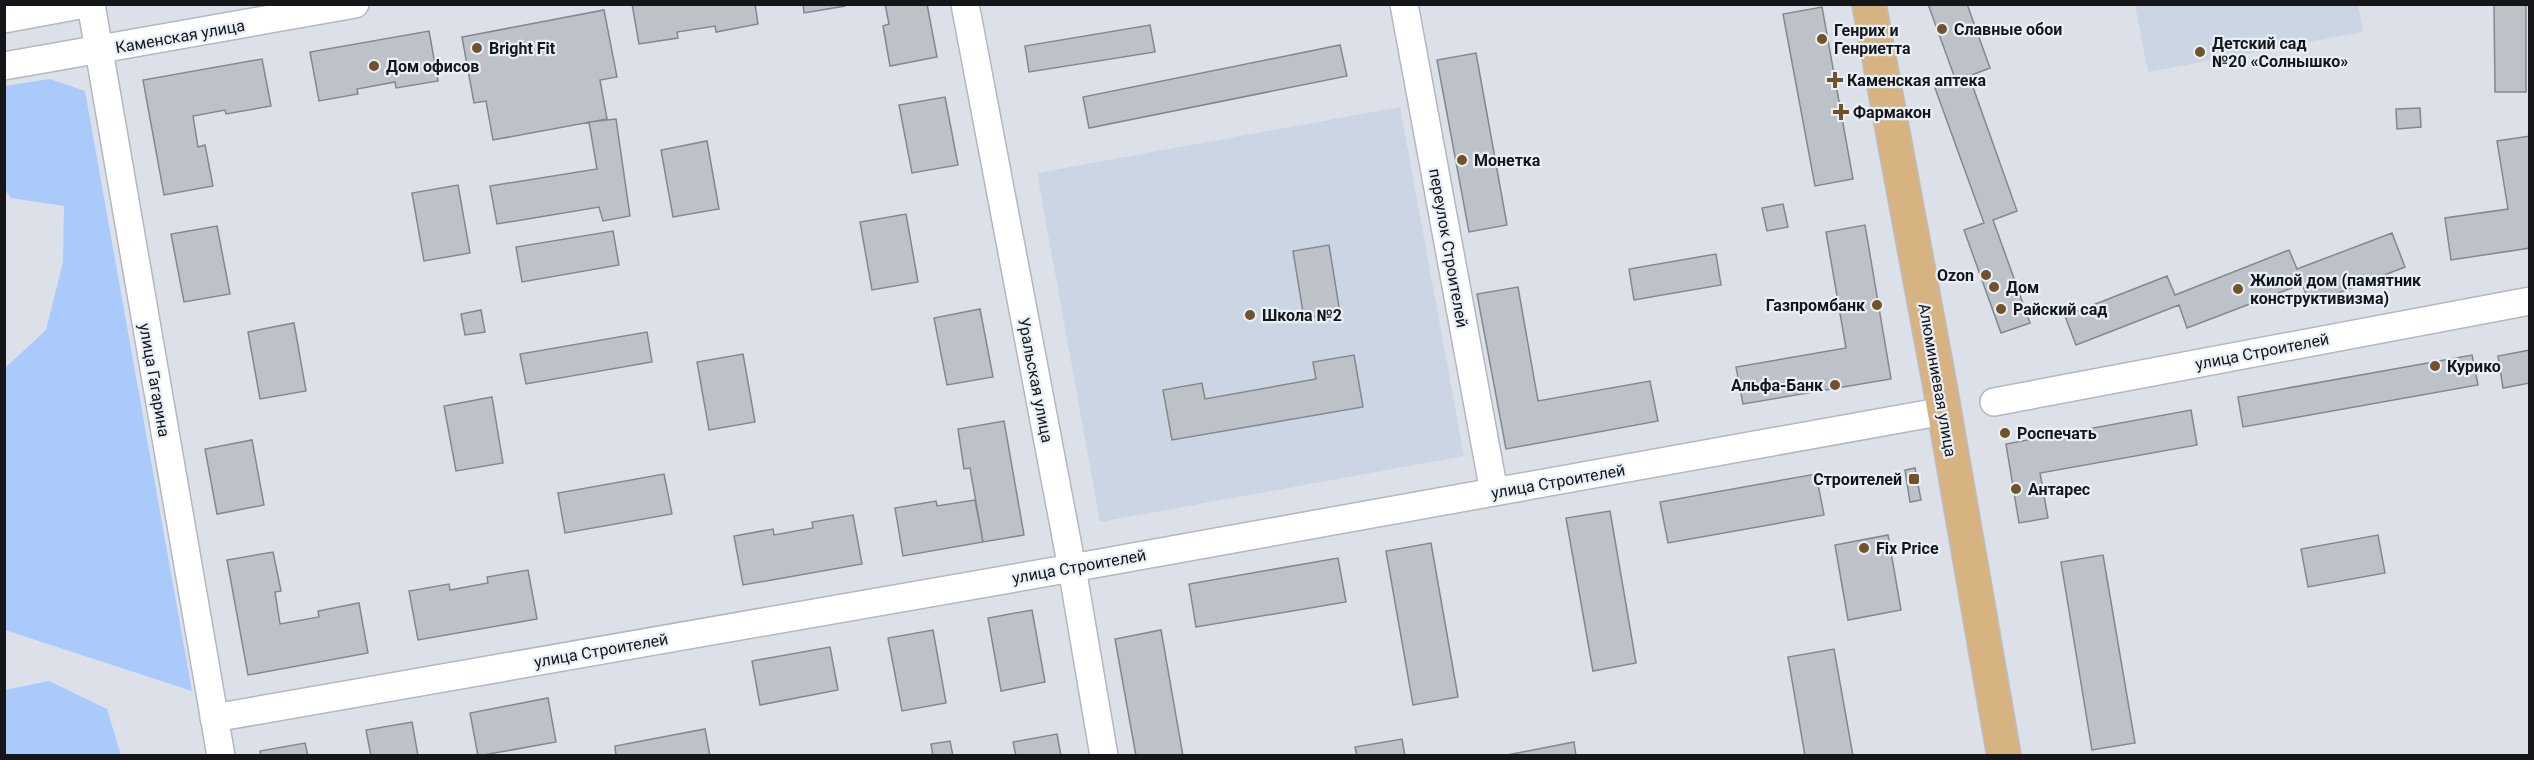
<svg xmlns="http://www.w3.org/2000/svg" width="2534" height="760" font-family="Roboto,sans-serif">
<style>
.built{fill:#ccd5e3}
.green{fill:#aacafc}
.building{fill:#bdc2c9;stroke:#83888f;stroke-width:1.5}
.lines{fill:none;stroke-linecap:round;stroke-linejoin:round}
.minor-casing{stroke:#b3b8c0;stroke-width:30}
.major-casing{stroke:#bdbebf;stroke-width:36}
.minor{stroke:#fff;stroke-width:27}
.major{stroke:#d6b380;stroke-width:33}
.poi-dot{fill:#725228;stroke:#e9eff7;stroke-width:2}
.labels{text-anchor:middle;stroke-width:4.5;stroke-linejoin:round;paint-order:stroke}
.poi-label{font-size:16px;font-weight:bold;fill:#141619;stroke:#e9eff7;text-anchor:start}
.street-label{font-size:16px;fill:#141619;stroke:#e9eff7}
</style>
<rect width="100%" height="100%" fill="#dce1e9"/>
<!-- built -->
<path class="built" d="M2135,5H2358L2363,32L2148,72Z
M1400,107L1464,456L1100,522L1037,173Z"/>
<!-- green -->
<path class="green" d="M50,79L85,91L192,691L5,630V368L46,330L63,262L64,206L11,198L5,190V86Z
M49,681L107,709L121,755H5V690Z"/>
<!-- building -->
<path class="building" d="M632,4H755L758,24L716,32L715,26L677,32L678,38L639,44Z
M803,4H845V6L804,13Z
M885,4H927L937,57L890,66L883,26L889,24Z
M1928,4H1967L1990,68L1969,76L2017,211L1993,220L2030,323L2001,333L1964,230L1984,223L1935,88L1956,81Z
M2494,4H2526V92H2495Z
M1822,7L1853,179L1815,186L1783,14Z
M604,10L617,77L600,80L607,119L493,140L486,101L474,103L462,37Z
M1150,25L1155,52L1029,72L1025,46Z
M429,31L438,81L396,88L395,82L357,89L358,94L319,101L310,52Z
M1340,45L1347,76L1089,128L1083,97Z
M1476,53L1507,225L1469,232L1437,60Z
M262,59L271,106L226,114L225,110L193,116L198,147L205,145L213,186L164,195L143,80Z
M945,97L958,165L912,173L899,105Z
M2420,108L2421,127L2397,129L2396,109Z
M616,119L630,216L603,221L599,207L497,224L490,186L597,169L589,122Z
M2530,136V248L2451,260L2445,218L2508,209L2497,141Z
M707,141L719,209L673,217L661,150Z
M458,185L470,253L424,261L412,193Z
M1783,204L1788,227L1767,231L1762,208Z
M906,214L918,282L872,290L860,222Z
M1865,225L1891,379L1743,404L1736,367L1846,348L1826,232Z
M217,226L230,294L184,302L171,234Z
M613,231L619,265L522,282L516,247Z
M2392,233L2405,267L2310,304L2302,284L2187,328L2179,305L2076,345L2065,316L2167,276L2175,295L2289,250L2297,269Z
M1329,245L1340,313L1304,318L1293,251Z
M1716,254L1721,285L1634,300L1629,269Z
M1518,287L1538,401L1650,381L1658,421L1506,449L1477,294Z
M980,309L993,377L947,385L934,318Z
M481,310L485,332L465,335L461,314Z
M294,323L306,391L260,399L248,332Z
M647,332L652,362L526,384L520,354Z
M2530,350V383L2503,388L2498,356Z
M743,354L755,422L709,430L697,362Z
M1354,355L1363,407L1172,440L1163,390L1202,383L1205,399L1316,379L1313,362Z
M2472,355L2478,385L2243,427L2238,397Z
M492,397L503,463L456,471L444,406Z
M2191,410L2197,445L2040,473L2048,518L2019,523L2006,444Z
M1004,421L1024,535L983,542L970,468L964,469L958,429Z
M252,440L264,505L217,514L205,449Z
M1915,468L1921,500L1910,502L1905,470Z
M664,474L672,514L565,533L558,493Z
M1816,474L1824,515L1668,543L1660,502Z
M975,500L983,542L903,556L895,508L936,501L937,506Z
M1610,511L1636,663L1593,671L1566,518Z
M853,515L862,564L743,585L734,536L773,529L774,535L813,528L812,522Z
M1888,535L1901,610L1848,620L1835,545Z
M2378,535L2385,573L2308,587L2301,549Z
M1431,543L1458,697L1413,705L1386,551Z
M273,552L281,591L275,592L280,624L319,617L318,611L359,603L368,653L248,675L227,560Z
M2103,555L2135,743L2092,750L2061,562Z
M1338,558L1346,602L1196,627L1189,584Z
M528,570L537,619L418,640L409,591L449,584L450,590L488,583L487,577Z
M1032,610L1045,682L1001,691L988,618Z
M933,630L946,703L902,711L888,638Z
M1161,630L1183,756H1136L1115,639Z
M830,647L838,690L760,705L752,661Z
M1834,649L1853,756H1805L1788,657Z
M548,698L556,742L478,756L470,713Z
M412,722L418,756H371L366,730Z
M705,729L710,756H616L615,746Z
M1057,734L1061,756H1016L1013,742Z
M1402,739L1405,756H1357L1355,747Z
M950,741L953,756H933L931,744Z
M1574,742L1576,756H1502Z
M305,743L308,756H261L260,751Z"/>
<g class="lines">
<!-- minor casing -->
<g class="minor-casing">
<path id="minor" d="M91,4L221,756
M965,4L1072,568L1104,756
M1404,4L1494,492
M4,19L85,4
M4,66L355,4
M1994,402L2530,301
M214,718L1072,568L1944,411"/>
</g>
<!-- major casing -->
<g class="major-casing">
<path id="major" d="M1869,4L1939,381L2004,756"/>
</g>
<!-- minor -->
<use href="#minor" class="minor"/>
<!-- major -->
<use href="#major" class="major"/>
</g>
<!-- markers -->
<g class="poi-dot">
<circle cx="1942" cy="29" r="6"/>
<circle cx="1822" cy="39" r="6"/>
<circle cx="477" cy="48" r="6"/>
<circle cx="2200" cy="52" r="6"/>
<circle cx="374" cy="66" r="6"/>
<path d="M1832 71h6v6h6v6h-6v6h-6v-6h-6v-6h6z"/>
<path d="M1838 103h6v6h6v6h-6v6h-6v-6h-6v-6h6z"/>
<circle cx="1462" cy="160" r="6"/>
<circle cx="1986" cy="275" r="6"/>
<circle cx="1994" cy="287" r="6"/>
<circle cx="2238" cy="289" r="6"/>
<circle cx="1877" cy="305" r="6"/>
<circle cx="2001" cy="309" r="6"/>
<circle cx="1250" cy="315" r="6"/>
<circle cx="2435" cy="366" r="6"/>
<circle cx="1835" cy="385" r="6"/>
<circle cx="2005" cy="433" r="6"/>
<rect x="1908" y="473" width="12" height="12" rx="3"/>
<circle cx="2016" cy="489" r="6"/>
<circle cx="1864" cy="548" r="6"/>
</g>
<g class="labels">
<!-- poi labels -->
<g class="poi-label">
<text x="1954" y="35">Славные обои</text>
<text x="1834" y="36">Генрих и<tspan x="1834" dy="18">Генриетта</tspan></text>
<text x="2212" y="49">Детский сад<tspan x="2212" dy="18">№20 «Солнышко»</tspan></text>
<text x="489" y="54">Bright Fit</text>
<text x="386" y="72">Дом офисов</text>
<text x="1847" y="86">Каменская аптека</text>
<text x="1853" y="118">Фармакон</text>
<text x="1474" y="166">Монетка</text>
<text x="1974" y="281" text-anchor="end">Ozon</text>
<text x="2250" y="286">Жилой дом (памятник<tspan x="2250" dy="18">конструктивизма)</tspan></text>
<text x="2006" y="293">Дом</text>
<text x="1865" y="311" text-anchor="end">Газпромбанк</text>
<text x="2013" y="315">Райский сад</text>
<text x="1262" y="321">Школа №2</text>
<text x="2447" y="372">Курико</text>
<text x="1823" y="391" text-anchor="end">Альфа-Банк</text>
<text x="2017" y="439">Роспечать</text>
<text x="1902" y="485" text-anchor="end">Строителей</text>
<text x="2028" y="495">Антарес</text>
<text x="1876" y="554">Fix Price</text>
</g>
<!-- street labels -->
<g class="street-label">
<text transform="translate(180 36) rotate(-10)" y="6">Каменская улица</text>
<text transform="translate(1449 248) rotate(80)" y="6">переулок Строителей</text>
<text transform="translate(2262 351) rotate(-11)" y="6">улица Строителей</text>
<text transform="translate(155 380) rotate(80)" y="6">улица Гагарина</text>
<text transform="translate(1036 380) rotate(79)" y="6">Уральская улица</text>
<text transform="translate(1938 380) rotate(80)" y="6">Алюминиевая улица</text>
<text transform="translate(1558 481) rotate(-10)" y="6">улица Строителей</text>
<text transform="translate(1079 566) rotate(-10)" y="6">улица Строителей</text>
<text transform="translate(601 650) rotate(-10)" y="6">улица Строителей</text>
</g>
</g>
<!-- border -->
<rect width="2534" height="760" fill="none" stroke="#141619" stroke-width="12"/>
</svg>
